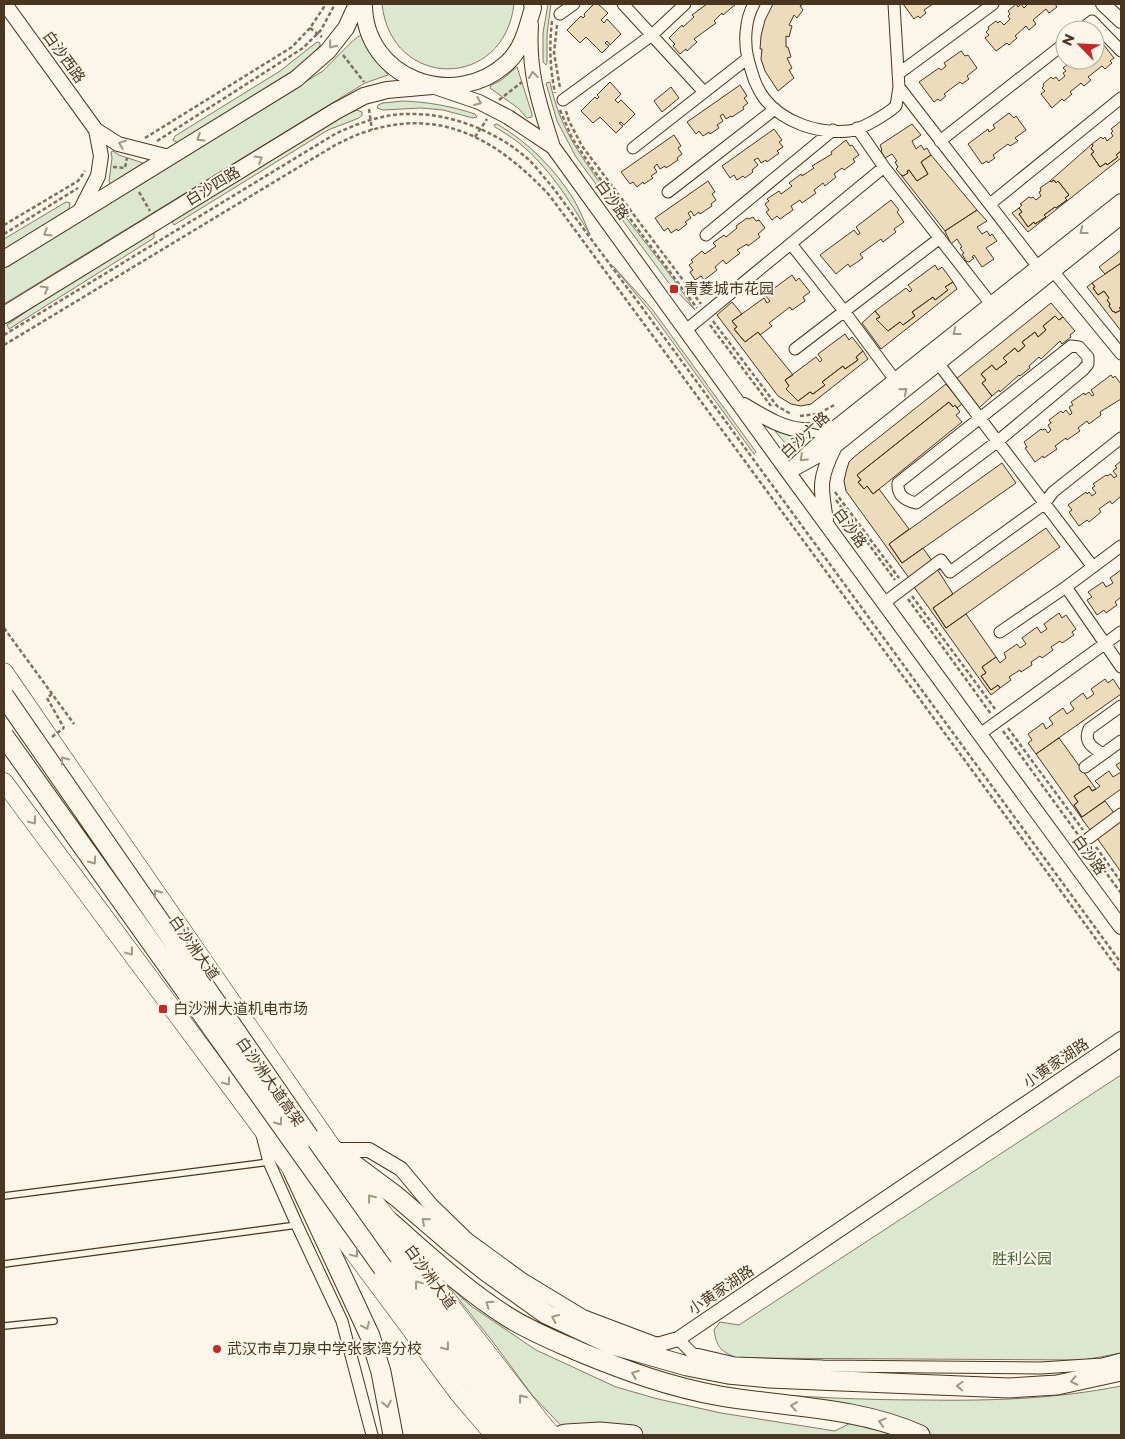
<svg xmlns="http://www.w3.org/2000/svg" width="1125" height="1439" font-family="Montserrat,'Noto Sans SC',sans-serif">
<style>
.green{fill:#dce7d0;stroke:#887966}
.building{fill:#ecdcbc;stroke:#4a3520}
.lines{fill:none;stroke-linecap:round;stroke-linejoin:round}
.service-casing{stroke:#4a3520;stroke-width:8}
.minor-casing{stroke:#4a3520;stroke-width:13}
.tertiary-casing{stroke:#4a3520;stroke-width:16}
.secondary-casing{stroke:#4a3520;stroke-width:18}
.primary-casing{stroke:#4a3520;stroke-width:19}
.trunk-casing{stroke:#4a3520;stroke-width:21}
.path{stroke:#7f6f5c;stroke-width:2.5;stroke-dasharray:4 2.5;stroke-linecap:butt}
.service{stroke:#fbf6e9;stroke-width:5.5}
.minor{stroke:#fbf6e9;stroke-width:11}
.tertiary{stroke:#fbf6e9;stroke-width:14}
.secondary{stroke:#fbf6e9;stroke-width:16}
.primary{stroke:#fbf6e9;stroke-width:18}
.trunk{stroke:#fbf6e9;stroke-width:19}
.trunk-bridge-casing{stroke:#4a3520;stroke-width:21;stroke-linecap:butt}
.path-bridge{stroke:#7f6f5c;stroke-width:2.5;stroke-dasharray:4 2.5;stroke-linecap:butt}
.trunk-bridge{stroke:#fbf6e9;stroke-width:19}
.oneway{stroke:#a29684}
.poi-dot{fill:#c62828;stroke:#fbf6e9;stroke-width:2}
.labels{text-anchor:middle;stroke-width:4;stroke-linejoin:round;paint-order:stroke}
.street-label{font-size:15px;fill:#4a3520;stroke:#fbf6e9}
.poi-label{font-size:15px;fill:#4a3520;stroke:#fbf6e9;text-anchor:start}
.park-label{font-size:15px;fill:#436837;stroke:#fbf6e9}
</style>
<rect width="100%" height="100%" fill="#fbf6e9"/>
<!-- green -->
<path class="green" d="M382,4H514C504,91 391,90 382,4Z
M548,4H551L547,34V63L546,65L543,62V33Z
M361,35L367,48L388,75L365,83L4,304V266L323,71C330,64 355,37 361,35Z
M317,42L320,43V46L301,65L288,74L178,143L173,140L175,136L280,71Z
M517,67L532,114V117L527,118L518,108L490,88L491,85L500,81Z
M550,82C560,128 577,150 603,187C633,228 667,268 695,310L668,282L576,157L557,121L546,83Z
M403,101C428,102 451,106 475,114L477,117L473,118L443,110L421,108L383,110L377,108L378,105L383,103Z
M357,110L362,112V115L359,118L328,130L174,225L171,219L342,116Z
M497,124C528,142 555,169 574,200C580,210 585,223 590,235C570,201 549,167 518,142C511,137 503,132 495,127L494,125Z
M113,151L119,155L143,163L110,184L109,181L112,158L111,152Z
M66,202L70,203L69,209L4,249V239Z
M151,232L154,233V238L9,329L7,325L62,286Z
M613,266L652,309L756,452L754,454L650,311Z
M775,431C785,434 795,434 804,438L790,449Z
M1121,1075V1353L1084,1360L736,1358C720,1350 717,1348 714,1330L720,1322L739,1325Z
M445,1282L471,1306L536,1350L616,1387L658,1399L721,1413L835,1431L866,1415L741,1392C802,1397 862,1400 924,1400C991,1401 1055,1399 1121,1386V1435H570L532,1395L493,1342Z"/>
<!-- building -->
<path class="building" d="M594,4H598L608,13L601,20L604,23L607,19L621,34L610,45L607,41L605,43L609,46L602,53L586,37L580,43L567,30L581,16L583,18L585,16L584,14Z
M707,4H736L723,15L722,13L714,21L716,23L694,39L697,42L687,51L686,49L680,54L673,46L675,44L669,38L682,25L683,27L694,17L692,15Z
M773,4H803L800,6L803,10L797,18L794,15L789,25L792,26L789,37L786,36V47H788L791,57L787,58L792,68L789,70L794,78L778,91L765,71L761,59L762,49H760L761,36L765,20Z
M903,4H933L924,10L926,13L920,18L918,16L914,19Z
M1016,4L1018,7L1021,4L1024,8L1028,4H1055L1057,7L1049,13L1046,9L1033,20L1036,24L1029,30L1026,26L1015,36L1017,38L1009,45L1007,43L996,51L985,38L989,35L986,32L989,29L988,27L996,21L998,23L1000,21L1004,25L1010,19L1008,16L1010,14L1008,11Z
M1103,44L1114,58L1110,61L1112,63L1105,69L1102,66L1088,77L1091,80L1084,86L1081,83L1070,92L1072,94L1064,101L1062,99L1052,108L1041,94L1045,91L1042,88L1044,86L1043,84L1051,77L1053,79L1056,77L1059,81L1065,76L1063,73L1066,71L1063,68L1072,61L1074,63L1077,61L1079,64L1084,60H1095V47L1097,45L1099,48Z
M961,51L965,56L968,55L977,68L967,76L969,79L962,84L960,82L944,94L946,96L940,101L938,99L934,102L919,82L939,68L941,70L946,66L944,63Z
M610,82L621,94L615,100L618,103L621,100L635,114L624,125L621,122L619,123L623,126L616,133L600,117L593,123L581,111L595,97L597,99L599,97L597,95Z
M740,85L747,96L744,98L748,103L743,107L744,109L732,117L731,116L726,119L723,114L720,116L723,121L717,125L719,128L710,134L709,132L703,136L699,131L696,134L687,122Z
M671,87L679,98L662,112L654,101Z
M1009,113L1014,118L1016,116L1026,130L1015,138L1018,141L1010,146L1008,144L993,155L995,158L988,163L987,161L982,164L968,144L988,129L989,132L995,128L993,125Z
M1121,121V151L1116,155L1118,157L1107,165L1106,163L1100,167L1091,154L1094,152L1091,148L1093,146L1092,144L1101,137L1103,139L1105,137L1107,141L1113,136L1111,133L1113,131L1111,129Z
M912,124L921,135L912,141L916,149L921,145L924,150L927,148L931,155L921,162L928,174L917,181L909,170L907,171L908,173L903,176L901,175L896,169L898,167L895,162L897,161L892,154L885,158L881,151L882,150L880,145Z
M774,129L782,140L779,142L783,147L777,151L779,153L767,162L766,160L761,163L758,158L754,160L758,165L752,170L753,172L745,178L743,176L737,180L734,175L730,178L722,166Z
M674,135L681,146L678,148L682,154L677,158L678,160L666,168L665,166L660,169L657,164L654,167L657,172L651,176L653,178L644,184L643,182L637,187L633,182L630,184L621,172Z
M846,140L850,146L852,145L859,155L853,159L855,162L844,170L842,168L834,174L836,177L825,186L823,183L814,190L816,193L802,203L800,200L791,206L793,210L780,219L777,216L772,220L766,212L769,210L765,204L769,201L767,199L779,191L781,194L792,186L789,183L801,174L802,176L814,168L812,166L832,154L831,152Z
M1092,144L1093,146L1091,148L1094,152L1091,154L1100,167L1106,163L1107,165L1118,157L1116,155L1121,151V158L1028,232L1012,213L1019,208L1022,212L1019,214L1028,227L1034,222L1035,224L1046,217L1044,215L1055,207L1056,208L1067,200L1065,198L1069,195L1058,181L1056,183L1054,180L1051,182L1050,181Z
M931,155L977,210L945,231L901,175L903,176L908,173L907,171L909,170L917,181L928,174L921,162Z
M1054,180L1056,183L1058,181L1069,195L1065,198L1067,200L1056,208L1055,207L1044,215L1046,217L1035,224L1034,222L1028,227L1019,214L1022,212L1019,208L1022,205L1020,204L1029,197L1031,198L1033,197L1036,200L1041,196L1039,192L1041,191L1040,188L1050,181L1051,182Z
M708,181L715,192L712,194L716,200L711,204L712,206L700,214L699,212L694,216L691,211L688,213L691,218L685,222L687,224L678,231L677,229L671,233L668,228L664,231L655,218Z
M891,200L899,210L897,212L904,222L894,229L896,232L883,242L881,239L860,254L863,258L850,267L848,264L836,274L820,255L854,230L858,235L860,233L856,227Z
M977,210L987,221L977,227L982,234L987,231L990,236L992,234L997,241L986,248L994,259L982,267L974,255L972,257L974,258L969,262L966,261L962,254L964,253L960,248L962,247L957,239L951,244L945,231Z
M753,217L756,221L759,220L765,228L758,234L760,237L748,246L747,244L737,250L740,253L726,264L723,260L715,267L717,270L704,280L701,276L695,280L690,272L693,270L689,265L693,262L691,260L702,251L705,254L716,246L713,243L724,235L726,237L737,228L736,226L747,218L749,219Z
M1121,250V263L1105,274L1099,267Z
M1121,263V307L1119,308L1121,310L1115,313L1114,311L1113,312L1109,306L1110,304L1107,300L1109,298L1104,291L1098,295L1093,288L1095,287L1092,283Z
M935,265L938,270L942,267L953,282L945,287L948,290L935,300L933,297L912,312L915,316L903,325L900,322L888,331L876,319L880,317L875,311L906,288L910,292L912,290L908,285Z
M792,275L796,281L799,278L810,292L803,297L805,301L792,310L790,307L769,323L772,326L760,335L758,332L745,342L734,329L737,327L732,321L764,298L767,303L770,301L765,295Z
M953,282L957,289L881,349L862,323L875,311L880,317L876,319L888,331L900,322L903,325L915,316L912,312L933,297L935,300L948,290L945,287Z
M1092,283L1095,287L1093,288L1098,295L1104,291L1109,298L1107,300L1110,304L1109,306L1113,312L1114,311L1115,313L1121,310L1119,308L1121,307V331L1087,287Z
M732,302L742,314L732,321L737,327L734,329L745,342L758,332L793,375L785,380L789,386L786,389L798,401L810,392L813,394L825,385L822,382L843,366L845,369L858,360L856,357L863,351L868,359L811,404L801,406L791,404L778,396L717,315Z
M1051,303L1063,317L1059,320L1055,316L1043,326L1046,330L1038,337L1035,332L1022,342L1025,346L1018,352L1015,348L1003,358L1007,362L996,370L992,365L981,374L986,380L982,383L992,396L979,408L956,379Z
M1055,316L1059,320L1063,317L1075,331L1070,335L1071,337L1062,344L1060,341L1041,359L1039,357L1029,366L1030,368L1020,376L1019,375L1000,392L999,390L992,396L982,383L986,380L981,374L992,365L996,370L1007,362L1003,358L1015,348L1018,352L1025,346L1022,342L1035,332L1038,337L1046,330L1043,326Z
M845,334L849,340L852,337L863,351L856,357L858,360L845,369L843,366L822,382L825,385L813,394L810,392L798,401L786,389L789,386L785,380L816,357L820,362L822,360L818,354Z
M1111,375L1113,378L1115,376L1121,384V399L1100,412L1101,415L1089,424L1087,421L1078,428L1080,431L1067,440L1066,438L1055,446L1057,449L1044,458L1043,456L1035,462L1025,448L1027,447L1024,442L1041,429L1042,430L1045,429L1048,433L1051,430L1048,425L1051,423L1049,420L1061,411L1063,413L1066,410L1070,415L1072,413L1069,407L1073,405L1071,402L1084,393L1085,395L1089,392L1092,396L1094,395L1091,390Z
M946,384L962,404L957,408L955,405L953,407L949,402L857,475L861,480L858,482L864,489L867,486L873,494L879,489L909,529L889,544L902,563L923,548L932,561L909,578L846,491L844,481L846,472L849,462L854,457Z
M949,402L953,407L955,405L960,412L956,415L962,422L873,494L867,486L864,489L858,482L861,480L857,475Z
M1121,461V496L1112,504L1110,501L1099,509L1101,512L1089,522L1087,520L1079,526L1069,512L1072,510L1068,505L1086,492L1087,494L1089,492L1092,496L1096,493L1092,488L1095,486L1093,484L1106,475L1107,476L1111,474L1114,478L1117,476L1113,471L1117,468L1115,466Z
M1002,463L1016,483L902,563L889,544Z
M1046,528L1060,547L946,628L933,608Z
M937,569L953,594L933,608L946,628L966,614L996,657L982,667L986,673L981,676L991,690L998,685L1000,688L991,695L914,587Z
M1121,570V597L1115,602L1117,605L1106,613L1104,610L1097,615L1087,600L1092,597L1088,592L1103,582L1106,587L1113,583L1110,578Z
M1059,613L1062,618L1066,615L1076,629L1072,632L1074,635L1062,643L1060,641L1051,647L1053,650L1042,658L1040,656L1031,662L1032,665L1021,672L1020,670L1009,677L1011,680L1000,688L998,685L991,690L981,676L986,673L982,667L996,657L1000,663L1006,658L1004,653L1017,644L1020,648L1026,644L1022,638L1037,627L1041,633L1047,629L1044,624Z
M1105,679L1108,683L1113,679L1121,691V694L1036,754L1028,743L1032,740L1028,734L1043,723L1046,729L1053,724L1049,718L1063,708L1067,714L1074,709L1070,703L1083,693L1087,699L1094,694L1091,689Z
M1059,738L1096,789L1092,791L1089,786L1074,796L1078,802L1074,805L1082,817L1105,801L1114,813L1090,830L1036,754Z
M1121,762V789L1082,817L1074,805L1078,802L1074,796L1089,786L1092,791L1096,789L1100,786L1095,781L1109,771L1113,777L1121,772L1116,765Z
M1120,822L1121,824V872L1097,838Z"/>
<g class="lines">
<!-- service casing -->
<g class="service-casing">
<path id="service" d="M4,1196L269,1162
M4,1264L297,1225
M4,1326L54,1321"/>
</g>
<!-- minor casing -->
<g class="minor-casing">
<path id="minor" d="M623,4L704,92
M754,4C745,19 744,43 748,59C752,73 755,86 764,98C783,123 819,134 849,131C861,130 887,114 896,106L899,87L894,4
M560,14L574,4
M1081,30L1092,21L1121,51
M898,74L993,4
M899,87L1038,267
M563,100L652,35L685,4
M857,128L884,167L991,304
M940,141L1065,43
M633,148L748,58
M668,192L775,109
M990,204L1121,98
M706,235L833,130
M791,244L844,311L895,380
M1053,271L1121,354
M686,330L884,167
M1071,346L1079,347L1088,357V364L1083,370L998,441L916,503C905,500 897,496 898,483Z
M795,349L940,238
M938,363L1093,567
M1066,587L1121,667
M884,603L941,560L950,572L1044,504L1053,492L1121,438
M1000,632L1066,587L1121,546
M980,734L1121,632
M1103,754C1093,748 1083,742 1089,729L1121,706
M1085,767L1121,741
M1089,838L1121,814
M262,1135L269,1162L297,1225L342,1321L372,1435
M678,1339L692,1353L735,1363L823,1366L1041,1368L1102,1364L1121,1359"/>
</g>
<!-- tertiary casing -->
<g class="tertiary-casing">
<path id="tertiary" d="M5,4L96,130
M1103,4L1121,21
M435,87L479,102L508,117L553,147C539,103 528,72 531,25
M553,147L788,472L1121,927
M1121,201L835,428L788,472L835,446L1121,217
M79,213L98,176L101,156L96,130L118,144L169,157
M744,405C761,415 782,429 803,430C813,431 824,429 835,428
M826,520C820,485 819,478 835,446
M334,1150H369L401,1169L431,1205L467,1240L522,1280L583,1317L657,1345L678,1339L1121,1039"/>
</g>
<!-- secondary casing -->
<g class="secondary-casing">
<path id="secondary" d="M364,4C364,79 455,112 508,62C523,48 527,27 533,8L532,4
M4,259L296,79L328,51L346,28L357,4
M4,315L336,111L364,96L387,90L432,86"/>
</g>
<!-- primary casing -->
<g class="primary-casing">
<path id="primary" d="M4,672L334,1150L390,1222L442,1295L545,1427L552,1435
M4,782L459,1394L494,1435"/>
</g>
<!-- trunk casing -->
<g class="trunk-casing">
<path id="trunk" d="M309,1137L531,1435
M334,1150L396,1196L453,1245L487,1272L546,1314L610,1344L687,1366L728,1374L769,1378L1009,1388L1057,1385L1121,1371
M293,1171L370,1336L381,1372L393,1435
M390,1222C428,1255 465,1290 508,1317C530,1331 555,1341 580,1352C626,1371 670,1387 720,1396C786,1407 858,1407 920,1435
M383,1268L514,1435
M562,1435L566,1434L600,1432L633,1435"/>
</g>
<!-- path -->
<path class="path" d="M552,21C549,46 550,68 555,93
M557,25L554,53L560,88
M310,28L322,37
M343,55L364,82
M499,100L522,82
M369,109L372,130
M560,110L572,138L592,168L697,308
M566,111L569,121L582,146L701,304
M475,137L487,119
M145,138L292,47L310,28L326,4
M157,141L303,48L321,30L335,4
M113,167L125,168L127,158
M139,192L150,211
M4,225L78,181L85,171
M4,234L78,188
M713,321L777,406L791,414
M710,325L771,406
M4,335L335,134C358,123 383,114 408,114C451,113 496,131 528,159C536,166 543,177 551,185L675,352L1121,963
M4,345L337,144C346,140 355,135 365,132C442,106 499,141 550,196L1121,973
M800,416L818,414L836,404
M835,492L899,578
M836,500L895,580
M912,596L995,709
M908,599L991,714
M4,628L74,724
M52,694L47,698L64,728
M1008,728L1083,830
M1003,731L1079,836
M1096,847L1121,882
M1088,848L1121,893"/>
<!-- service -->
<use href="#service" class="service"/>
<!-- minor -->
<use href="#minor" class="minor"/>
<!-- tertiary -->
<use href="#tertiary" class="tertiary"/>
<!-- secondary -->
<use href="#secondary" class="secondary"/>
<!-- primary -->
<use href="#primary" class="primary"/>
<!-- trunk -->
<use href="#trunk" class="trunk"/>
<!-- trunk-bridge casing -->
<g class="trunk-bridge-casing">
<path id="trunk-bridge" d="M4,696L309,1137
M4,736L383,1268"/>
</g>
<!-- path-bridge -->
<path class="path-bridge" d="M52,737L64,728"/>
<!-- trunk-bridge -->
<use href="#trunk-bridge" class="trunk-bridge"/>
</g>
<!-- one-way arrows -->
<defs><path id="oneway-chevron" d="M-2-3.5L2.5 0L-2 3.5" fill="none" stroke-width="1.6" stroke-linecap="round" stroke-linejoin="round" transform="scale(1.25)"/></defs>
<g class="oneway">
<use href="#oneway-chevron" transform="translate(332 45) rotate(129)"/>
<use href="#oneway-chevron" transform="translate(533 75) rotate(-97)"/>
<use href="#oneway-chevron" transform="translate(478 102) rotate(23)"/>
<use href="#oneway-chevron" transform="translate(200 138) rotate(148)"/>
<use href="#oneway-chevron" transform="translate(122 144) rotate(-159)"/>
<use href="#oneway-chevron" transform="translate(259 159) rotate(-31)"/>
<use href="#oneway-chevron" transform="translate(1083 231) rotate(142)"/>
<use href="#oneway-chevron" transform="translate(47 233) rotate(148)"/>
<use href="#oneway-chevron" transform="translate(45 289) rotate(-31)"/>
<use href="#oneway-chevron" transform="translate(956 332) rotate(142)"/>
<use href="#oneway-chevron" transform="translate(904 391) rotate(-39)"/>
<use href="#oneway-chevron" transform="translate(803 458) rotate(137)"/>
<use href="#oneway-chevron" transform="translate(64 760) rotate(-125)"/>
<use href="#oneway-chevron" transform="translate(33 821) rotate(53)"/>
<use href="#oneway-chevron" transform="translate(93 861) rotate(55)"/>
<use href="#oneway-chevron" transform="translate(157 893) rotate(-125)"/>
<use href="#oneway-chevron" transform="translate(130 952) rotate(53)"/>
<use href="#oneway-chevron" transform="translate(227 1082) rotate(53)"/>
<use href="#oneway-chevron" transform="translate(279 1122) rotate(55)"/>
<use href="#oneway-chevron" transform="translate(371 1198) rotate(-128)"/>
<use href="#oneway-chevron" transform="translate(425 1221) rotate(-139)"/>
<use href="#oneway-chevron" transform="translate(355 1254) rotate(53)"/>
<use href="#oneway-chevron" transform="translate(418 1284) rotate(-127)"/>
<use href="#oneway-chevron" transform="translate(489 1304) rotate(-145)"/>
<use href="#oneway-chevron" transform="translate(555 1318) rotate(-155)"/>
<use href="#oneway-chevron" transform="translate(366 1326) rotate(65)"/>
<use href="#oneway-chevron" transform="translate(446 1347) rotate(52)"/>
<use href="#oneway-chevron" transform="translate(635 1374) rotate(-159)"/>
<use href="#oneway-chevron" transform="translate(1074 1381) rotate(168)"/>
<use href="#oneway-chevron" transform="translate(960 1386) rotate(-178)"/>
<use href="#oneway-chevron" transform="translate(522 1398) rotate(-128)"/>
<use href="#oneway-chevron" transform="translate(387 1404) rotate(79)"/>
<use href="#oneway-chevron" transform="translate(794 1406) rotate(-172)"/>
<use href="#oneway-chevron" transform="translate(882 1422) rotate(-164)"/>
</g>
<!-- markers -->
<g class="poi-dot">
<rect x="669" y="284" width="10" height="10" rx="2.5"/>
<rect x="158" y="1004" width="10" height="10" rx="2.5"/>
<circle cx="217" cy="1349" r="5"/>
</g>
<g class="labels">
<!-- street labels -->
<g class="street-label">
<text transform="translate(64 57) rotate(54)" y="5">白沙西路</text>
<text transform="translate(213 186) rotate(-31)" y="5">白沙四路</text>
<text transform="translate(612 200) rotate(54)" y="5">白沙路</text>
<text transform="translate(805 435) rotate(-43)" y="5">白沙六路</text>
<text transform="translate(850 528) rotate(54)" y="5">白沙路</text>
<text transform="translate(1089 855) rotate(54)" y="5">白沙路</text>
<text transform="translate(194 948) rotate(55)" y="5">白沙洲大道</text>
<text transform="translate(1056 1063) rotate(-34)" y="5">小黄家湖路</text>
<text transform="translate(270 1082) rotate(55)" y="5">白沙洲大道高架</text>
<text transform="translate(430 1277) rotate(54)" y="5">白沙洲大道</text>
<text transform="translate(721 1290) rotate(-34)" y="5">小黄家湖路</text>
</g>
<!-- poi labels -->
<g class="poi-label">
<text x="684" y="294">青菱城市花园</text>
<text x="173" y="1014">白沙洲大道机电市场</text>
<text x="227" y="1354">武汉市卓刀泉中学张家湾分校</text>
</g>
<!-- park labels -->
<g class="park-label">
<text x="1022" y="1264">胜利公园</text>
</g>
</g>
<!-- border -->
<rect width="1125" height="1439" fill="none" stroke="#4a3520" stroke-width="10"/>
<!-- north arrow -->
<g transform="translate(1080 45) rotate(294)"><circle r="24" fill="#fbf6e9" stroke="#b4a999"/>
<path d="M0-4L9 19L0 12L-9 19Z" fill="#c62828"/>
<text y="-8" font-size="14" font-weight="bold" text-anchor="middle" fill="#4a3520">N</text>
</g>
</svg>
